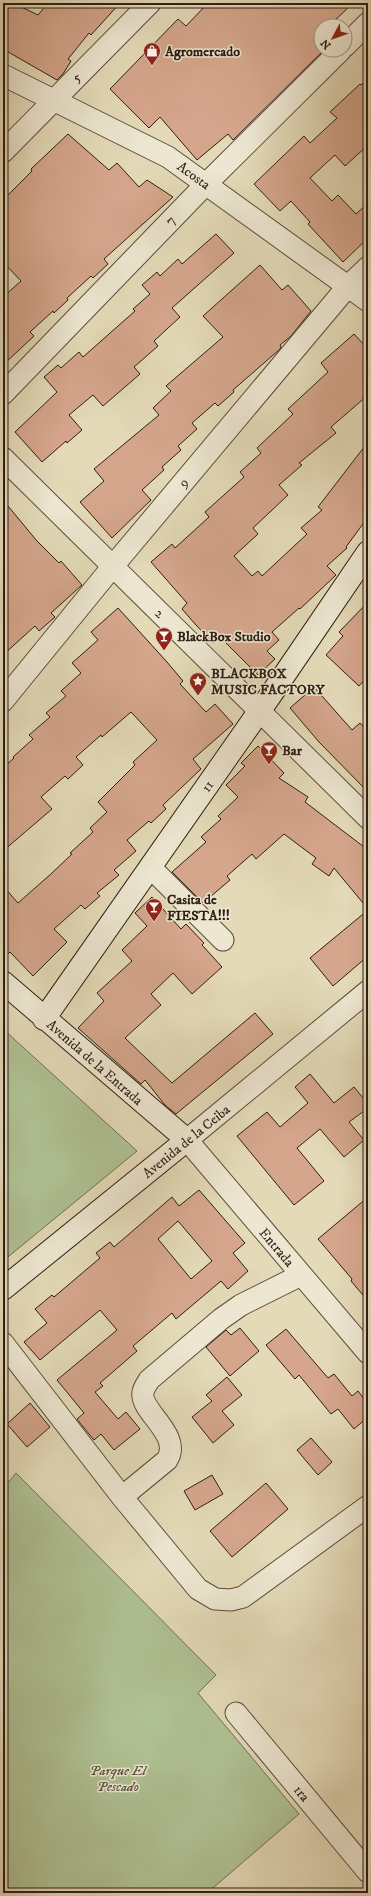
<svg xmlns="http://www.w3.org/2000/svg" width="371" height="1896" font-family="'IM FELL DW Pica',serif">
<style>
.green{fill:#afc193;stroke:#6e7054}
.building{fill:#d5a68c;stroke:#2d1e14;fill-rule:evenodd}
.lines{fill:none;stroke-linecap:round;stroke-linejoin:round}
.street-casing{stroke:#5b4d3d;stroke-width:23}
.secondary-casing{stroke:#2d1e14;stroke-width:24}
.street{stroke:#ede7d1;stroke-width:21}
.secondary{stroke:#ede7d1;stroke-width:22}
.labels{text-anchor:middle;stroke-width:3;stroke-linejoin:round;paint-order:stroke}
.poi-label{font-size:14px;font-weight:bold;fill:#2d1e14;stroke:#ede7d1;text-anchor:start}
.street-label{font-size:14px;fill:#2d1e14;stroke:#ede7d1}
.park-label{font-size:14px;font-style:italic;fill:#544f3a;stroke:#ede7d1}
</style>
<rect width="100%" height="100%" fill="#e4dab8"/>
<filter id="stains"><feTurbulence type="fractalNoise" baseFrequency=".005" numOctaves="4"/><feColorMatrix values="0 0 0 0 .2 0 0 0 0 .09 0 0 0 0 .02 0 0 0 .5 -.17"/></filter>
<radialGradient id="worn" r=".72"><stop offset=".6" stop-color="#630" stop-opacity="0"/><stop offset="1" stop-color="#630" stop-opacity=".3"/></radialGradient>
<!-- green -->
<path class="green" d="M3,1029L137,1151L3,1261Z
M16,1473L216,1675L198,1693L299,1814L207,1893H3V1489Z"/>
<!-- building -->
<path class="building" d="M3,3H13L38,15L47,4L53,8L58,3H120L91,35L89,33L68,59L71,61L63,74L57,80L3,49Z
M208,3H353L329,26H321V50H324L233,140L228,134L197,160L160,117L149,128L110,89L178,19L186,26Z
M368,79V145L345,166L335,155L310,178L332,201L338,195L356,214L368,203V238L343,262L308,224L310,222L291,201L280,211L254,184L304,136L310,143L337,118L330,112L360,84L361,85Z
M68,134L109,170L117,163L139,187L147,180L173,197L104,259L108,264L93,278L91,276L67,298L68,300L54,313L53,311L30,332L34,336L3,365V297L21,281L3,262V200L32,171L31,169Z
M216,234L234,253L172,308L180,317L154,341L158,346L134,367L140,374L103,406L93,395L69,415L82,430L67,443L66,441L42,462L15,432L57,392L44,377L58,365L61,368L79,352L83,357L135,311L133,309L150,294L142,285L157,272L160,276L178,259L182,264Z
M260,265L282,290L288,285L311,311L291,336L280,345L281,347L280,349L233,390L234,392L218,406L215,403L192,423L197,429L178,446L181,450L162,467L164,470L142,490L151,500L112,538L80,502L104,481L94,469L159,415L153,408L171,391L166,386L223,337L203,316Z
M354,334L368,349V395L331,427L336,433L299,463L302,465L279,485L288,495L253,528L258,534L234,556L252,576L258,571L262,576L307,534L301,528L322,510L318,507L368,442V517L346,547L347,548L327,566L336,575L300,609L299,608L272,632L279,640L267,651L275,659L258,675L220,637L213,643L196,625L182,609L187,603L151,562L172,544L175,548L209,517L205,512L244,477L240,472L261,453L257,448L293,414L288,409L328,372L321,363Z
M3,500L37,541L59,563L61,561L82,585L51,613L55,617L39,631L35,626L3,655Z
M368,602V676L359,686L326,655L343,636L339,632Z
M118,608L167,662L183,681L180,684L206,712L215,704L233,724L193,759L201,769L163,805L166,809L151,823L149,821L127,840L136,851L114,870L119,875L97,893L100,896L85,909L81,905L54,929L67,942L33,976L10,952L3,958V886L18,903L52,873L72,854L70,853L93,832L90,828L107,812L98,802L135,765L133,762L157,740L131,712L102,737L101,735L76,757L83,765L68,779L65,776L41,797L52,809L3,851V768L14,758L13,757L33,739L29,735L50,717L46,713L66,696L61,691L81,673L72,663L98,640L91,632Z
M314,687L352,730L360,723L368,732V792L319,742L290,708Z
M258,746L284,773L279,778L308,797L305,802L368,850V909L334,868L329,876L312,864L316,858L284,834L256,859L252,854L227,876L230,880L203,903L172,872L206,842L201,837L221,819L218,816L238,797L226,785L245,766L241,763Z
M152,897L181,929L186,924L204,943L202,945L222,967L192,994L173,973L151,994L161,1005L125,1038L172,1083L255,1013L273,1034L176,1114L165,1105L145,1080L141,1084L78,1028L104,1001L97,993L132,961L122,950L147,926L135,913Z
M368,910V956L333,986L310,958Z
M310,1074L334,1103L354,1087L368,1104V1108L349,1122L364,1140L344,1157L320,1129L297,1148L324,1181L294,1205L237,1136L267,1112L280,1127L308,1103L295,1087Z
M199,1190L245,1243L233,1253L248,1271L228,1289L221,1281L176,1319L172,1313L133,1346L137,1351L100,1383L103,1386L95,1392L118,1419L126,1412L140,1429L114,1450L101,1434L94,1440L80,1423L77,1419L84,1413L57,1380L117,1330L100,1310L40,1360L24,1342L47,1323L35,1309L52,1295L54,1297L100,1258L96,1253L110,1242L114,1247L172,1197L179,1206ZM178,1221L212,1261L191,1279L158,1239Z
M368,1197V1301L351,1281L352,1279L318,1239Z
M240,1328L259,1351L230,1376L206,1347L226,1330L231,1335Z
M286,1329L328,1378L334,1374L352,1396L358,1391L368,1404V1417L354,1429L338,1409L331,1414L299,1375L295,1379L266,1345Z
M227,1377L242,1395L222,1411L234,1425L213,1443L192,1417L212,1401L206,1395Z
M30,1403L50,1427L27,1447L7,1424Z
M311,1438L332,1462L318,1475L297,1450Z
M212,1475L223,1494L195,1510L184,1491Z
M266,1483L288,1509L232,1557L210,1531Z"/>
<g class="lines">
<!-- street casing -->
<g class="street-casing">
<path id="street" d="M345,46L368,23
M3,75L168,157L368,301
M3,152L150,3
M3,394L206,184L341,50
M3,458L368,818
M3,701L113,566L348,286L368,267
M150,867L223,940
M368,991L187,1140L368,1353
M3,1343L122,1497L198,1589L215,1599L231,1600L243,1597L368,1506
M122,1497L167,1460C183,1435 139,1411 143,1392C144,1387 147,1384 149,1380L221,1319L241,1305L301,1275
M236,1713L368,1872"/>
</g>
<!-- secondary casing -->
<g class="secondary-casing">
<path id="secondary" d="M3,982L187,1140L3,1289
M44,1019L272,693L368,552"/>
</g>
<!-- street -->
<use href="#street" class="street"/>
<!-- secondary -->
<use href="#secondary" class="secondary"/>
</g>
<!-- icons -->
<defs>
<g id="shop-pin" transform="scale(0.9)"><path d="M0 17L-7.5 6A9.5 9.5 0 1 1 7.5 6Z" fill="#8f2418" stroke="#ede7d1"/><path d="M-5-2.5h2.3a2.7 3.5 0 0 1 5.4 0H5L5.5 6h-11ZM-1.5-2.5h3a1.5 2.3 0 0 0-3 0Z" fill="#fff"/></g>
<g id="bar-pin" transform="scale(0.9)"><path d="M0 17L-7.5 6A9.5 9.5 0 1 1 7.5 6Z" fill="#8f2418" stroke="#ede7d1"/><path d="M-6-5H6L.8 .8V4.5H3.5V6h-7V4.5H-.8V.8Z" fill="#fff"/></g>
<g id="sight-pin" transform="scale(0.9)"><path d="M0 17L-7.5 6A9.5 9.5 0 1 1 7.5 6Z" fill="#8f2418" stroke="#ede7d1"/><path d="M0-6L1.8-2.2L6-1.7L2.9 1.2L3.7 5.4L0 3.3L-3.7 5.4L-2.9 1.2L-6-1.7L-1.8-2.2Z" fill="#fff"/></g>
</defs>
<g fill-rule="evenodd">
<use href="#shop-pin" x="152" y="51"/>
<use href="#bar-pin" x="164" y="636"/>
<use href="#sight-pin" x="198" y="681"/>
<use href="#bar-pin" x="269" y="750"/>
<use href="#bar-pin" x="154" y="907"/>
</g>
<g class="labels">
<!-- poi labels -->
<g class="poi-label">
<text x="165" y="56">Agromercado</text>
<text x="177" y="641">BlackBox Studio</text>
<text x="211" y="678">BLACKBOX<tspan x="211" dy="16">MUSIC FACTORY</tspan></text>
<text x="282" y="755">Bar</text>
<text x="167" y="904">Casita de<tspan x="167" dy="16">FIESTA!!!</tspan></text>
</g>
<!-- street labels -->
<g class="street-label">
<text transform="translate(76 77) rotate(-45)" y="5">5</text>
<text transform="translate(194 175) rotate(36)" y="5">Acosta</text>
<text transform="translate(170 220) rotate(-46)" y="5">7</text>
<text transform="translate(183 482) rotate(-50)" y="5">9</text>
<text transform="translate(160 613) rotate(45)" y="5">2</text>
<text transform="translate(207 786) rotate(-55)" y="5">11</text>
<text transform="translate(95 1062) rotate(41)" y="5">Avenida de la Entrada</text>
<text transform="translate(186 1141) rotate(-39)" y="5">Avenida de la Ceiba</text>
<text transform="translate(277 1247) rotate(50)" y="5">Entrada</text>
<text transform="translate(302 1793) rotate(50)" y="5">1ra</text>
</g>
<!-- park labels -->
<g class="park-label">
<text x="118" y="1775">Parque El<tspan x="118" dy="16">Pescado</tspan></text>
</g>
</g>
<!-- margin -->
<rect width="371" height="1896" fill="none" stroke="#e4dab8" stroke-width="16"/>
<rect x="4" y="4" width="363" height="1888" fill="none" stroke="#2d1e14" stroke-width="2"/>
<rect x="8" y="8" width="355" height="1880" fill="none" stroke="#2d1e14"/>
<!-- north arrow -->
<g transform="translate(333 38) rotate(229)"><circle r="19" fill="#ede7d1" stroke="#a09785"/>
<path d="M0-3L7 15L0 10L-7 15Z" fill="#8f2418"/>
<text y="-6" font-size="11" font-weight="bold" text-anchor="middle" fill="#2d1e14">N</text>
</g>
<rect width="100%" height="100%" filter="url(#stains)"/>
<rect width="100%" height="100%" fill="url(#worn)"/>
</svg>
